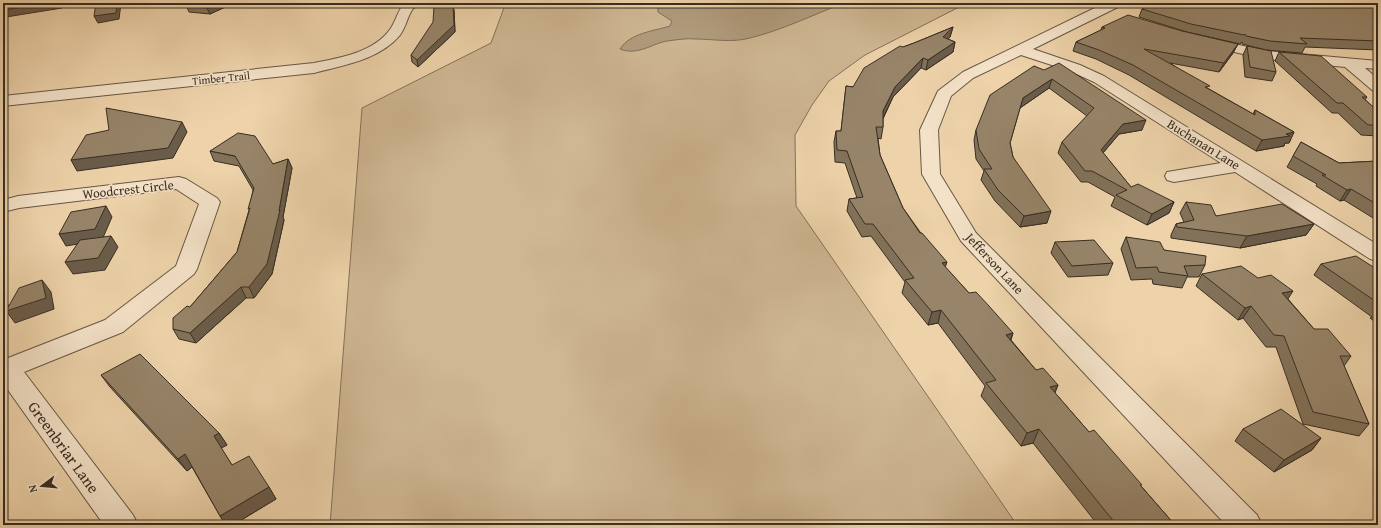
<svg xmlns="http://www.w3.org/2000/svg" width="1381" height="528" font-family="'Gentium Book Plus',serif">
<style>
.green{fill:#cfb793;stroke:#84725b}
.water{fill:#b09b7c;stroke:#806f58}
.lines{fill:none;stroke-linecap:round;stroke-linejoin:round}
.minor-casing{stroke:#665745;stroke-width:2}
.minor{fill:#f4e2c8;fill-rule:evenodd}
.wall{fill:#82725a;stroke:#382e23}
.shaded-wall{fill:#6a5c4a;stroke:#382e23}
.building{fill:#978469;stroke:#382e23}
.labels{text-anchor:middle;stroke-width:3.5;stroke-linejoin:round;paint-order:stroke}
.far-street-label{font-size:11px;fill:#382e23;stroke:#f4e2c8}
.street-label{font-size:13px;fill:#382e23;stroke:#f4e2c8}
.near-street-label{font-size:16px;fill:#382e23;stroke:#f4e2c8}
</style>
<rect width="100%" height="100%" fill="#eed3aa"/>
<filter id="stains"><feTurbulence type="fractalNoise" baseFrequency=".005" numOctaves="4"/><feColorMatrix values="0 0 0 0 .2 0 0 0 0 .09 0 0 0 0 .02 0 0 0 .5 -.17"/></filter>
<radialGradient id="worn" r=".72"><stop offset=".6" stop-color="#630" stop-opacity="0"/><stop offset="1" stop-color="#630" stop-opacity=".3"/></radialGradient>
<!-- green -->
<path class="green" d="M511,3H967L865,55L829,81L812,105L795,135L796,206L1017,525H330L362,108L491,43L505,5Z"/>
<!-- water -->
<path class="water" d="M663,3H844C813,15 782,30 750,38C732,43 713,39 695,39C686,38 676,40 667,41C651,44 638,56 620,49C630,33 654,31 670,26L672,21L658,12V8Z"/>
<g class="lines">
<!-- minor casing -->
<g class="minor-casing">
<path id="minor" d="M404,3H418C417,6 414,7 412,10C407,18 406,27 400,35C379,60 344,65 314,73L3,106V96L314,63C340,58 375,52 391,28C396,20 398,11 404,3Z
M1105,3H1121L1120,6L1033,49L1080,65L1104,76L1378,245V261L1370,259L1235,172L1174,182L1167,180L1165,176L1167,172L1221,163L1094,82L1070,71L1021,55L973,78L951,96L938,130L940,174L976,233L1257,515L1262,525H1226L961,241L922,174L920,130L938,91L963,72Z
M1207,38L1266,51L1378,61V69L1365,68L1378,79V92L1372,90L1345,67L1266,59L1202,45L1200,42L1202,39Z
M179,177L186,179L217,198L220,202L197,269L194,274L123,332L24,372L133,515L138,525H104L3,383V360L105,320L176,266L199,204L176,189L19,208L3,212V200L18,196Z"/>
</g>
<!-- minor -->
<use href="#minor" class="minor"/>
</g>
<!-- wall -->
<path class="wall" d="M234,3L210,14L189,12L186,5Z
M1186,3H1378V50L1305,47L1302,53L1266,50L1242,44V42L1240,44L1187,32L1139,17L1142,9L1187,5Z
M454,10L455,32L418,67L412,62L411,55Z
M953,27L950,37L948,39L955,42L953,52L926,70L921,68L893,97L883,119V127L881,139L878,138L880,155L903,208L945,267L969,293L1013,333L1011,340L1036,370L1058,385L1055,393L1089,432L1141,486L1175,525H1098L1033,443L1021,446L981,396L985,386L938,323L928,325L902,293L905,282L871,236L862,237L847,211L849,199L857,198L845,163L835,162L834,142L836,131H841L846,86L853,87L903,47L914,43Z
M1102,27L1182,31L1238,44L1233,53L1219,72L1170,63L1209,89L1253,114L1255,110L1294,132L1289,143H1285L1284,146L1256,151L1129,75L1096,59L1073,51L1076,42L1101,30Z
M1247,46L1276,72L1272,81L1245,77L1243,55Z
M1279,52L1367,97L1365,100L1378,111V136L1361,135L1338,113H1332L1275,61Z
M1034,66L1142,130L1119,134L1103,153L1131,187L1174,202L1169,213L1147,225L1111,206L1115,197L1088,182H1081L1058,153L1062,142L1087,116L1049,88L1020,108L1010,143L1013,157L1047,223L1020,227L995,201L981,180L984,171L976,159L974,140L976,130Z
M1301,142L1339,163L1378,161V221L1344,200L1340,201L1316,186L1317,184L1287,167Z
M210,151L273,164L288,159L292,168L283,217L284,220L272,274L254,298H246L196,343L179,339L173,329L190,307L237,252L249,210L253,190L239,166L214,161Z
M1186,202L1216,216L1314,224L1306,235L1240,248L1171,238V235L1176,224L1184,222L1180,213Z
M1126,237L1164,250L1205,265L1199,277H1187L1182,288L1153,284L1152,279L1131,280L1121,249Z
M1055,242L1113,263L1108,275L1068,277L1051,253Z
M1321,264L1378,270V324L1370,318L1372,317L1314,275Z
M1202,274L1288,299L1314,329L1351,356L1344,366L1369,424L1359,436L1303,424L1276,347H1266L1243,318L1238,320L1196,286Z
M101,375L219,433L227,445L221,448L232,465L269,487L276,499L233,525H226L220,516L192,467L187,471L110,387Z
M1243,429L1321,438L1312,450L1274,472L1235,441Z"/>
<!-- shaded-wall -->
<path class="shaded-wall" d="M47,3H63L62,8L6,17L5,19H3V10Z
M117,3H121L119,19L98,23L94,16Z
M218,3H234L210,14L207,8Z
M453,4L454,10L455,32L418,67L417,60Z
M953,27L950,37L941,47L943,37Z
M955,42L953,52L926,70L928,60Z
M1238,44L1233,53L1219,72L1224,63Z
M923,58L921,68L893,97L881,122L883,111L895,87Z
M1052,79L1049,88L1020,108L1023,98Z
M1146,120L1142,130L1119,134L1096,161L1101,150L1123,124Z
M182,122L187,132L173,158L77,171L71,160Z
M1294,132L1289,143H1285L1284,146L1256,151L1262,140Z
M288,159L292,168L283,217L284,220L272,274L254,298L249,287L279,211Z
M1351,189L1344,200L1340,201L1347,190Z
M1174,202L1169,213L1147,225L1152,214Z
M106,206L112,217L102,240L66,246L59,234Z
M1051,211L1047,223L1020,227L1024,216Z
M1314,224L1306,235L1240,248L1247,236Z
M111,236L118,247L105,270L73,274L65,262Z
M947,262L943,274L942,263Z
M42,280L51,292L54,309L15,323L7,312L3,327V298L9,306Z
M241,287L246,298L196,343L190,333Z
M1293,291L1286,302L1282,293Z
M1251,306L1243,318L1238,320L1245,308Z
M941,310L938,323L928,325L932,312Z
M1013,333L1008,347L1006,335Z
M1058,385L1052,398L1050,387Z
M1039,429L1033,443L1021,446L1027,433Z
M219,433L227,445L221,448L214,436Z
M1321,438L1312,450L1274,472L1284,460Z
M185,454L193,466L187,471L178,459Z
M269,487L276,499L233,525H226L220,516Z"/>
<!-- building -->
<path class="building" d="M3,3H47L3,10Z
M96,3H117L116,13L94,16Z
M187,3H218L207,8L186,5Z
M1156,3H1179L1192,7L1191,3H1378V41L1300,38L1307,44L1270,41L1246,36L1245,34L1244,35L1191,24L1142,9Z
M453,4L454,25L417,60L411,55L433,22L434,6Z
M1128,15L1182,31L1238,44L1224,63L1144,49L1210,86L1205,87L1255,115V110L1294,132L1286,134L1290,136L1262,140L1133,65L1099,50L1076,42L1105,28L1102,27Z
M953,27L943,37L955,42L928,60L923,58L895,87L883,111V127H876L880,155L903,208L920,233H922L947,262L942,263L969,293L976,292L989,306L1013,333L1006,335L1036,370L1043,368L1058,385L1050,387L1089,432L1094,430L1142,485H1140L1175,525H1108L1115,523L1039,429L1027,433L986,383L996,380L941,310L932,312L905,280L914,278L873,224H865L849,199L863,197L847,151L837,150L836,131H841L846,86L853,87L864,68L900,46L903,47L914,43Z
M1247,46L1271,51L1276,72L1250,67Z
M1279,52L1321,56L1367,97H1362L1378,111V125H1368L1343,103H1337Z
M1059,63L1146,120L1123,124L1101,150L1131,187L1138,184L1174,202L1152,214L1116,195L1127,190L1092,171H1085L1062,142L1094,108L1052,79L1023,98L1010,143L1013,157L1051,211L1024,216L998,190L984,169H992L979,149L976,130L990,95L1034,66L1044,70Z
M106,108L182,122L168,148L71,160L86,135L109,130Z
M238,133L255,136L273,164L288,159L279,211L280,210L267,264L249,287H241L190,333L173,329V318L187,306L190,307L237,252L250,208L248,209L254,188L235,156L210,151Z
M1301,142L1339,163L1378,161V179H1377H1378V205L1351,189L1347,190L1322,175H1326L1293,156Z
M1186,202L1211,205L1216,216L1282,204L1314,224L1247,236L1177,227L1176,224L1194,220Z
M106,206L95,229L59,234L71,212Z
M111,236L98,258L65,262L80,240Z
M1126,237L1160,242L1164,250L1206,256L1205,265L1184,266L1188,276L1159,272L1157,267L1136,268Z
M1094,240L1113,263L1072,266L1055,242Z
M1356,256L1378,270V303L1321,264Z
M1241,266L1258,278L1271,275L1293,291L1282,293L1314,329H1328L1351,356H1340L1369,424L1313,412L1284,336L1274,335L1251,306L1245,308L1202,274Z
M42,280L46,298L6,311L19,288Z
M140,354L219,433L214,436L232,465L249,456L269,487L220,516L185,454L178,459L101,375Z
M1281,409L1321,438L1284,460L1243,429Z"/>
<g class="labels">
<!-- far-street labels -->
<g class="far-street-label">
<text transform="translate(221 78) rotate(-6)" y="4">Timber Trail</text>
</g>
<!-- street labels -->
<g class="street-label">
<text transform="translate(1204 144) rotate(32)" y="5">Buchanan Lane</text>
<text transform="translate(128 189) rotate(-6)" y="5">Woodcrest Circle</text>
<text transform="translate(995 263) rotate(47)" y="5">Jefferson Lane</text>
</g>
<!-- near-street labels -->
<g class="near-street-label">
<text transform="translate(64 447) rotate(54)" y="6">Greenbriar Lane</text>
</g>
</g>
<!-- margin -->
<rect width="1381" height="528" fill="none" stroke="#eed3aa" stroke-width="16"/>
<rect x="4" y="4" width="1373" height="520" fill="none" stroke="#382e23" stroke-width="2"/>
<rect x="8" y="8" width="1365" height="512" fill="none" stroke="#382e23"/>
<!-- north arrow -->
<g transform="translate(42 486) rotate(254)" stroke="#f4e2c8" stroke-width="3" paint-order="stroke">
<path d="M0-3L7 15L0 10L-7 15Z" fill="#382e23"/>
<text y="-6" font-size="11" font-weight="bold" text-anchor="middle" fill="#382e23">N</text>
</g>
<rect width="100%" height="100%" filter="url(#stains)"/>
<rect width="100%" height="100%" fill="url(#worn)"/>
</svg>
